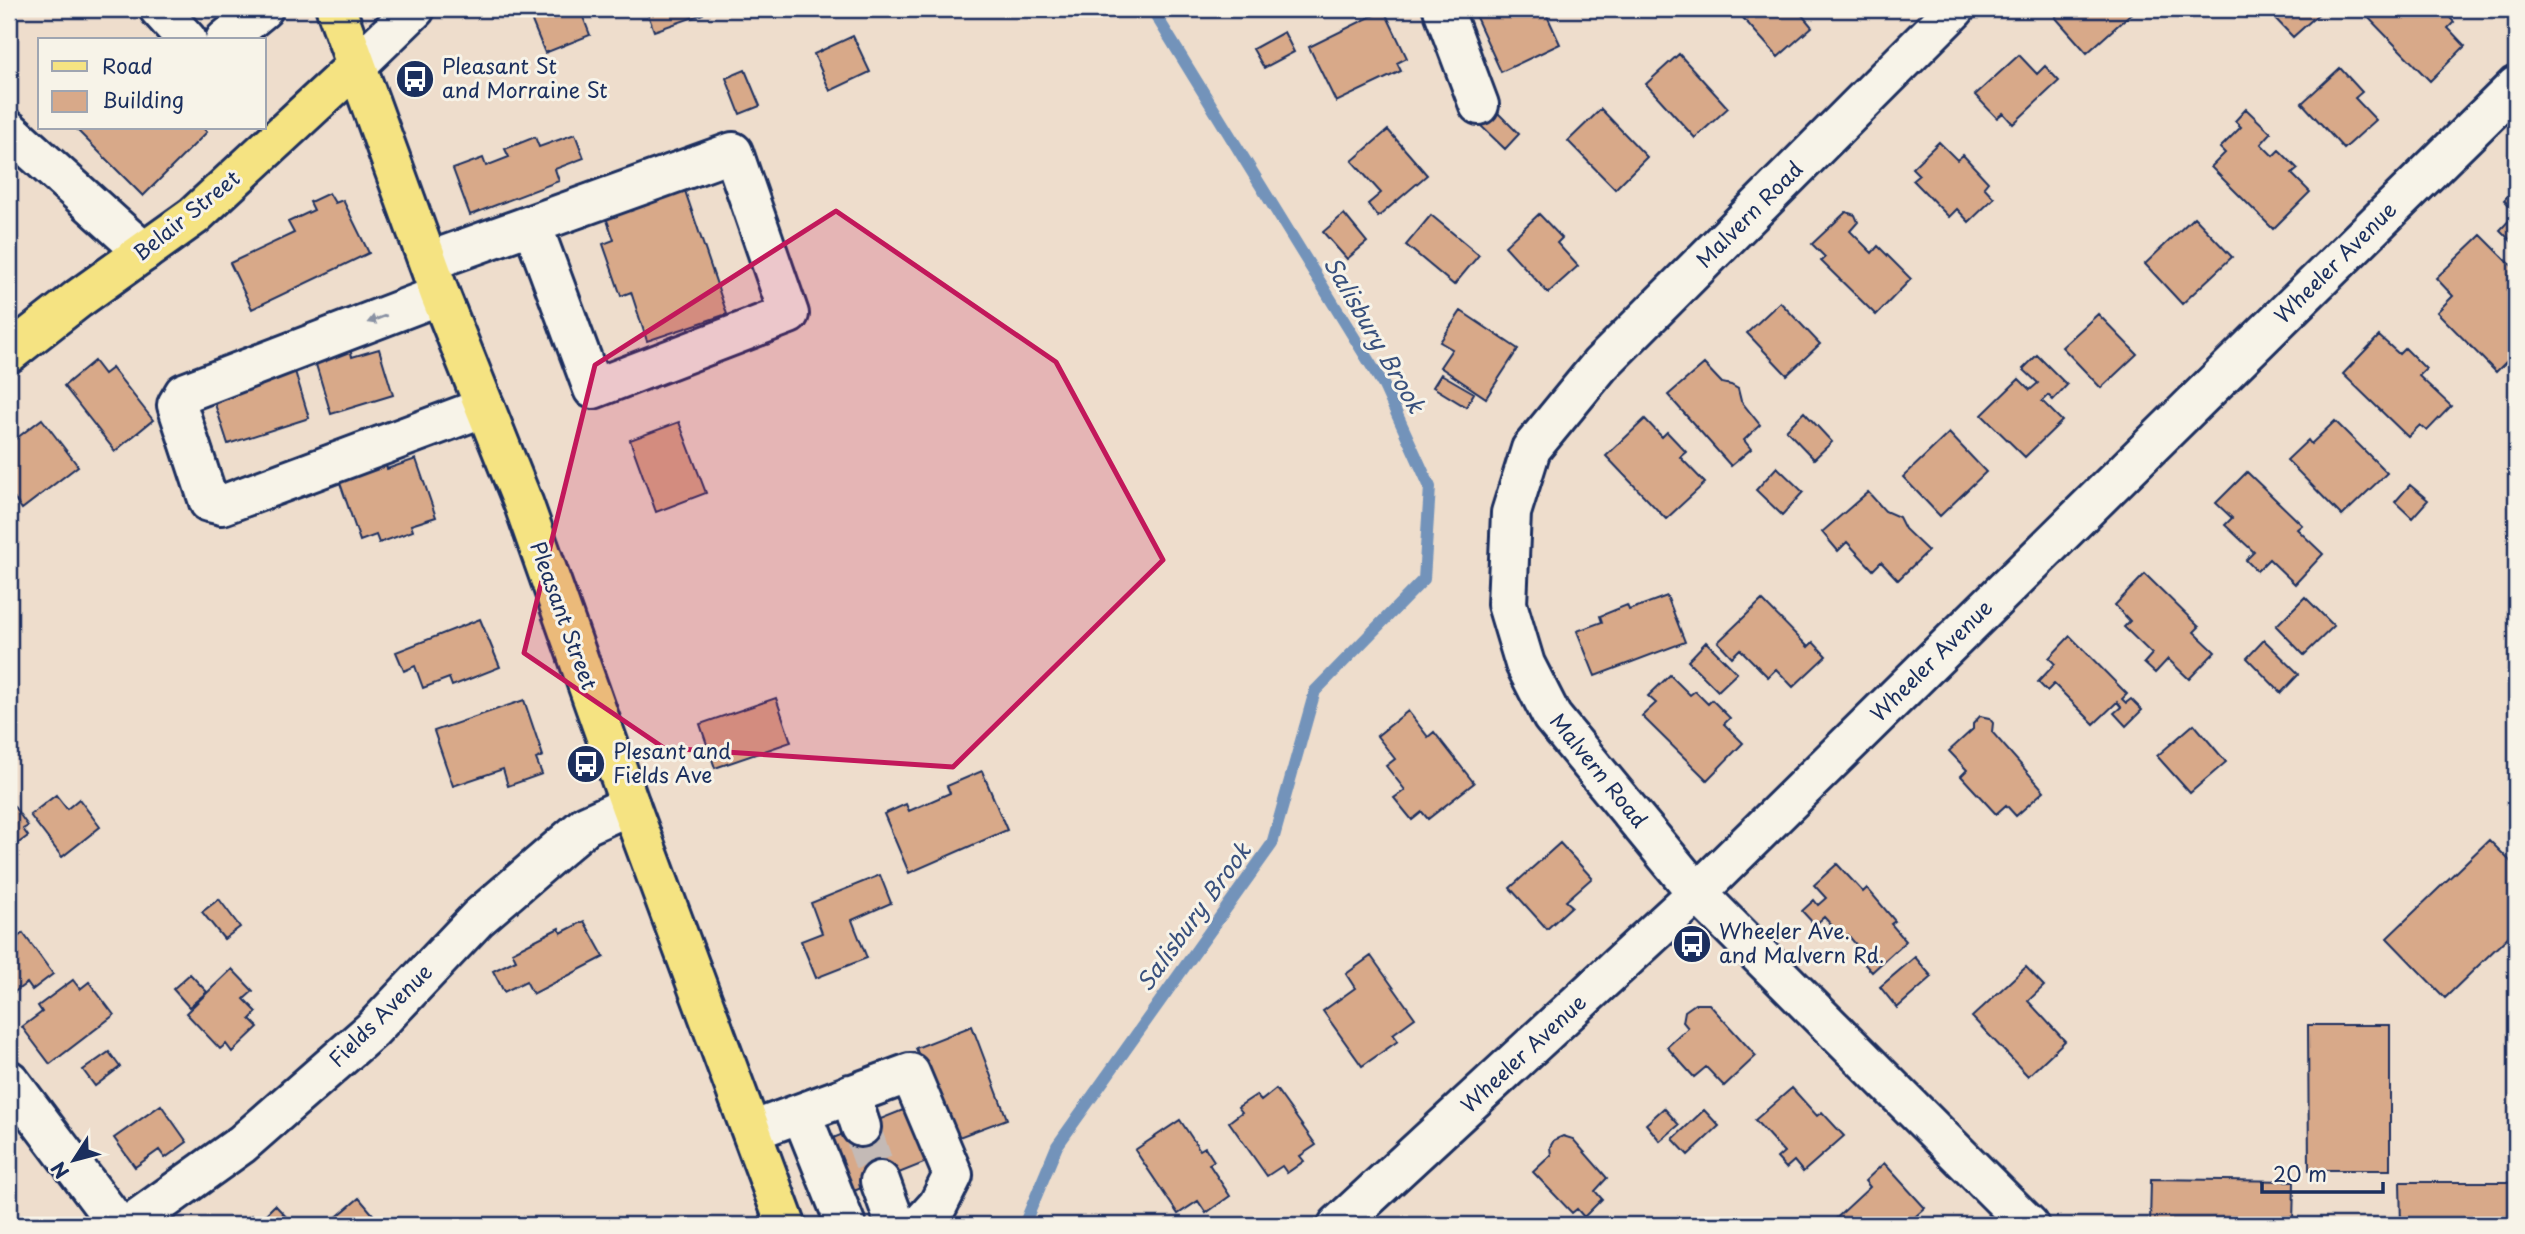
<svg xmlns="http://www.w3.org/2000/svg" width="2525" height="1234" font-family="'Playpen Sans',sans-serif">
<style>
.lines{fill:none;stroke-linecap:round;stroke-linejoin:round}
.stream{stroke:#7393ba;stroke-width:12}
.building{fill:#d8a989;stroke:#1b2f5e;stroke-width:2}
.minor-tunnel{stroke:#c4bab6;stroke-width:38;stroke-dasharray:38 19;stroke-linecap:butt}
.minor-casing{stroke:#1b2f5e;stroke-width:44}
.major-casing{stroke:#1b2f5e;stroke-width:44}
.minor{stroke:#f7f3e8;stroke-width:38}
.major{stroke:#f5e382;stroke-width:38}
.oneway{fill:#8991a3}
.marked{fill:#c2185b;fill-opacity:0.2;stroke:#c2185b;stroke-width:5;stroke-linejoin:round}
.labels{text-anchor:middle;stroke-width:6;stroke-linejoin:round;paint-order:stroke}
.poi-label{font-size:21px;fill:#1b2f5e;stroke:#f7f3e8;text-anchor:start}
.street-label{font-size:21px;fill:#1b2f5e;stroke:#f7f3e8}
.water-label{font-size:23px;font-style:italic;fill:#38507d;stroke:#f7f3e8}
</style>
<rect width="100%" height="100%" fill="#edc"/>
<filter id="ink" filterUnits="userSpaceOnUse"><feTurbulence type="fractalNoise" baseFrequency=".0143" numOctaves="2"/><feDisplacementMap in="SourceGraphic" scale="14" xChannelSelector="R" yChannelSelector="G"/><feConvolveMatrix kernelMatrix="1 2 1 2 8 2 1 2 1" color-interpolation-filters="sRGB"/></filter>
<g filter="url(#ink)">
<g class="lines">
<!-- stream -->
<path class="stream" d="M1024,1225L1057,1146L1272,844L1315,691L1424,579L1430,487L1384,386L1152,9"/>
</g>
<!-- building -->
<path class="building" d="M527,9H580L590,35L545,53Z
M646,9H701L703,14L654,31Z
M1488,9H1544L1560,44L1501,72L1475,15Z
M1735,9H1797L1812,27L1778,57Z
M2064,9H2136L2087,53L2055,17Z
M2279,9H2324L2293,37L2272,15Z
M2360,9H2442L2454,22L2448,28L2465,46L2430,81Z
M1384,10L1407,58L1397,63L1401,71L1336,102L1309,47Z
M1284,32L1294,52L1264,68L1253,49Z
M853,36L870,72L830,91L814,54Z
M1679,54L1728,108L1695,138L1646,84Z
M2019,55L2037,74L2045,66L2059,81L2013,124L2003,113L1997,118L1975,95Z
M2340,68L2362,92L2355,98L2376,120L2344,149L2302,103Z
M745,70L760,106L740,114L726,78Z
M1493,108L1519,134L1505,149L1478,123Z
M1601,109L1647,157L1615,189L1568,141Z
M2246,109L2271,133L2261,144L2273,156L2279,150L2298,169L2292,174L2310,192L2273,229L2211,167L2225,153L2220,148L2241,127L2235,121Z
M75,128H203L207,132L143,196Z
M1388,130L1427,175L1378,217L1368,204L1381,193L1352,161Z
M575,134L584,158L555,169L559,181L470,215L453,169L483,158L486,166L509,157L505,149L535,137L539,147Z
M1939,142L1957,160L1963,155L1988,182L1984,187L1994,198L1969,222L1957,209L1949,217L1913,180L1919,175L1912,168Z
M682,182L727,314L647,341L631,292L621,296L603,244L614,240L603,209Z
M2516,187V212L2504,200Z
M329,193L335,203L343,200L369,253L252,309L230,263L294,233L288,222L314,210L310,202Z
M1846,212L1855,215L1858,222L1850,231L1872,253L1878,246L1911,279L1876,315L1821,261L1825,257L1812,244Z
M2516,213V246L2500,230Z
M1344,214L1367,242L1347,259L1323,232Z
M1539,214L1562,238L1557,243L1578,266L1548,293L1505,246Z
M1431,215L1479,255L1454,285L1406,245Z
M2194,217L2232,257L2182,304L2145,264Z
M2481,235L2516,270V352L2496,372L2437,312L2453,296L2436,278Z
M1780,302L1820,344L1787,375L1747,333Z
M1461,311L1518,349L1486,398L1440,367L1452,349L1440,342Z
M2098,314L2137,354L2101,388L2062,347Z
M2379,336L2399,354L2405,348L2426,369L2419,376L2451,406L2427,431L2420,425L2408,437L2343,374Z
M350,348L352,357L379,349L393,395L331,414L314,358Z
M2037,355L2067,385L2053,400L2048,395L2042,401L2062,421L2025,457L1982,415L2019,379L2030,390L2038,383L2023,369Z
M94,361L104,374L112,368L153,420L115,451L64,386Z
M1704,364L1722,383L1731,385L1738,389L1741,401L1760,425L1744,440L1751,449L1731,466L1668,395Z
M294,368L309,418L228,444L212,395Z
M1441,374L1474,393L1466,407L1433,387Z
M1804,412L1832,442L1814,459L1786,430Z
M42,419L78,466L22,509L9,491V444Z
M1645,419L1662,437L1667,432L1686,452L1680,457L1705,483L1666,519L1606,456Z
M2335,421L2387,473L2342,516L2287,460L2308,440L2311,444Z
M679,422L706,493L656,512L630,440Z
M1949,433L1986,472L1940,516L1903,477Z
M416,459L436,517L411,525L413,531L379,543L376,535L360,541L338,477L384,461L387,469Z
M1777,467L1803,492L1782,515L1756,490Z
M2247,472L2302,525L2297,529L2323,554L2295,584L2269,559L2257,571L2246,560L2254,552L2225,525L2232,518L2216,503Z
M2410,485L2428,500L2412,518L2395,502Z
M1868,492L1885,511L1899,517L1905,529L1928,551L1898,580L1881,562L1873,570L1847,542L1838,551L1822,532Z
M2145,574L2199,627L2194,632L2215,652L2189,679L2168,659L2155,673L2144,663L2152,654L2124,627L2130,621L2115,605Z
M1667,596L1685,642L1595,676L1577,631L1602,622L1600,616L1627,605L1629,610Z
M2305,597L2334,626L2304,655L2276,626Z
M1762,600L1808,647L1813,642L1826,656L1793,687L1776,669L1768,677L1740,649L1732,657L1718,642Z
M480,619L500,667L452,686L449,678L423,688L415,666L404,671L396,652Z
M2070,636L2127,694L2122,699L2126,703L2131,699L2142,710L2126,726L2114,713L2121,707L2117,702L2094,724L2054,684L2047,691L2038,682L2055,664L2049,658Z
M2264,640L2299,674L2281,693L2247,658Z
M1706,642L1737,673L1718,691L1688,661Z
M1670,675L1690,695L1695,691L1708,704L1712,700L1730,718L1724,724L1743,743L1707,780L1642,716L1656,703L1648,696Z
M776,698L791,742L715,768L700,724Z
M524,700L543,756L536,759L542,774L508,786L503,769L453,786L434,731Z
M1408,711L1428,737L1434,732L1474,783L1428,819L1422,812L1412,820L1394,798L1405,790L1386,766L1395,759L1377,736Z
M1980,716L1989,718L1993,723L1992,732L2044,791L2016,816L2006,805L1996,814L1961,776L1967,770L1949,751L1973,729V724Z
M2194,724L2226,762L2190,793L2157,756Z
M982,771L1007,830L909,873L884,814L906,804L909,811L950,793L947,786Z
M56,795L67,809L79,799L100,827L62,857L30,815Z
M10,801L28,826L23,829L28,836L9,850Z
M2489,840L2516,867V929L2445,998L2387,938Z
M1560,843L1592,878L1566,901L1572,906L1547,929L1510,888Z
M1837,864L1863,892L1867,888L1895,921L1891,924L1906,941L1872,972L1859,958L1864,954L1848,935L1844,939L1824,917L1815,925L1802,911L1814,900L1818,905L1826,898L1814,885Z
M880,875L891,903L852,920L867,958L816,978L801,941L822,933L811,903Z
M219,899L240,927L224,939L202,912Z
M584,921L604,957L533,994L526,981L504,992L493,971L516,960L512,952L559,928L561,933Z
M23,933L53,974L32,990L27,983L9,996V944Z
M1371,956L1415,1018L1393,1034L1398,1041L1362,1066L1323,1011L1355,988L1346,974Z
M1915,957L1932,977L1897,1008L1880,987Z
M2026,967L2044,986L2028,1001L2065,1041L2028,1076L1972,1017Z
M232,969L253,991L244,999L257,1012L250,1019L258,1027L232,1052L226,1044L220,1049L186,1013Z
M190,974L207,992L189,1007L173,989Z
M73,980L80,989L89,982L114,1015L50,1064L22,1027L42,1012L38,1006Z
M1695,1004H1709L1756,1056L1724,1086L1706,1067L1694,1077L1667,1047L1688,1028L1683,1022L1685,1011Z
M2308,1025H2390V1170H2309Z
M972,1026L1007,1119L951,1140L916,1048Z
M109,1052L120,1067L95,1086L83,1070Z
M1792,1088L1817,1116L1822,1112L1844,1136L1803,1172L1794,1161L1786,1168L1777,1158L1784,1152L1755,1120Z
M1276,1089L1316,1145L1300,1156L1304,1161L1287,1173L1282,1166L1267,1176L1229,1122L1242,1112L1238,1107L1256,1095L1261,1101Z
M161,1105L187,1142L165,1158L159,1150L135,1167L114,1138Z
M908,1108L929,1161L844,1195L823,1142Z
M1664,1108L1679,1125L1660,1141L1646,1124Z
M1704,1110L1719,1126L1688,1155L1673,1139Z
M1180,1120L1200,1150L1205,1147L1214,1161L1209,1164L1230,1196L1206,1213L1198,1201L1178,1214L1135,1150Z
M1563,1136L1573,1139L1607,1178L1595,1191L1602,1199L1584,1217L1577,1209L1572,1213L1533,1172L1551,1155L1550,1147L1554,1140Z
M1884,1163L1925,1208L1906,1225H1829L1870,1187L1865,1181Z
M2151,1179L2294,1181L2293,1225H2150Z
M2400,1182H2516V1225H2401Z
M359,1198L382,1225H327Z
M275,1205L294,1225H248L244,1221L251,1215L258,1222Z"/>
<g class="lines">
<!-- minor-tunnel -->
<path class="minor-tunnel" d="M861,1127L880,1181"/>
<!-- minor casing -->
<g class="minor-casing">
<path id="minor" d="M159,9L187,40
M1443,9L1479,105
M1955,9L1600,365L1531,449L1511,513L1507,604L1525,664L1552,717L1697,893L2029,1225
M225,40L263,9
M356,66L415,9
M9,130L144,252
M430,261L733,152L789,314L593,389L532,225
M440,295L184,393L177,405L209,502L222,505L485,407
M9,1080L118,1225
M850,1094L861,1127
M801,1113L846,1225
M752,1131L910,1073L953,1175L938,1205L920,1225
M880,1181L896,1225
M129,1225L242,1144L372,1030L478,918L586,825L630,805
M1338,1225L1697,893L2516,86"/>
</g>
<!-- major casing -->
<g class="major-casing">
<path id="major" d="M336,9L440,295L524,505L630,805L786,1225
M9,353L78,299L194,216L356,66"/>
</g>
<!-- minor -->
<use href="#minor" class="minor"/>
<!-- major -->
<use href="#major" class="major"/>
</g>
<!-- one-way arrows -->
<defs><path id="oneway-solid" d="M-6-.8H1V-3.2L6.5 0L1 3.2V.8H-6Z" transform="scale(1.75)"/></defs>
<use class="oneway" href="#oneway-solid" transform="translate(377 319) rotate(159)"/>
</g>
<!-- marked area -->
<path class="marked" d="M836,211L1056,362L1163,560L953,767L664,748L524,653L595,365Z"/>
<!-- icons -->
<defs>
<g id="bus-disc" transform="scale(2.0125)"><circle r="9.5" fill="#1b2f5e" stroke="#f7f3e8"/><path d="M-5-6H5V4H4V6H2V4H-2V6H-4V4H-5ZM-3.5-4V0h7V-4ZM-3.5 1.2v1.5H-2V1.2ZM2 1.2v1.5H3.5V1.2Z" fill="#fff"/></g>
</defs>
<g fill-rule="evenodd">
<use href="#bus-disc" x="415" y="79"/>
<use href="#bus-disc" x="586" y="764"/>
<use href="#bus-disc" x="1692" y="944"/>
</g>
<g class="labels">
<!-- poi labels -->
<g class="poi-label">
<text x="442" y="74">Pleasant St<tspan x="442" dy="24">and Morraine St</tspan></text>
<text x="613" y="759">Plesant and<tspan x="613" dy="24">Fields Ave</tspan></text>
<text x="1719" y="939">Wheeler Ave.<tspan x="1719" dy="24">and Malvern Rd.</tspan></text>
</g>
<!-- street labels -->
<g class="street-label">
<text transform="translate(1750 215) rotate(-45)" y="7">Malvern Road</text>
<text transform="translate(187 216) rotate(-39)" y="7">Belair Street</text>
<text transform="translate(2336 263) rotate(-45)" y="7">Wheeler Avenue</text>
<text transform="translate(563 616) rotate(70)" y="7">Pleasant Street</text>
<text transform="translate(1932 661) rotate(-45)" y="7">Wheeler Avenue</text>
<text transform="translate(1598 771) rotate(51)" y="7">Malvern Road</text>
<text transform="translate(381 1016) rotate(-45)" y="7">Fields Avenue</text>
<text transform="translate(1524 1054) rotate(-43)" y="7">Wheeler Avenue</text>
</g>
<!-- water labels -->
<g class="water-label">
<text transform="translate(1374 335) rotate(60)" y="8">Salisbury Brook</text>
<text transform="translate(1194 917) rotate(-54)" y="8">Salisbury Brook</text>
</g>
</g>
<!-- margin -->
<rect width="2525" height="1234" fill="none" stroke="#f7f3e8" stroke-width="35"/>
<rect x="18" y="18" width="2490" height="1199" fill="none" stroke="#1b2f5e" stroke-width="2.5" filter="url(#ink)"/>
<!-- legend -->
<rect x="38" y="38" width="228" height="91" fill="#f7f3e8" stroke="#9fa5b1" stroke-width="2"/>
<rect x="52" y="61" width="35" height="10" fill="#f5e382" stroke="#9fa5b1" stroke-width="2"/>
<text x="102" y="74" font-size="21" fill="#1b2f5e">Road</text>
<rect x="52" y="91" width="35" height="21" fill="#d8a989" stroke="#9fa5b1" stroke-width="2"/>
<text x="102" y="108" font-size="21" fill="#1b2f5e">Building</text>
<!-- north arrow -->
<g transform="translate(74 1160) rotate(234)" stroke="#f7f3e8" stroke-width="5" paint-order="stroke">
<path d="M0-5L12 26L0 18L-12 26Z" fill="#1b2f5e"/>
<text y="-10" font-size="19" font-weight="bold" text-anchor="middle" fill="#1b2f5e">N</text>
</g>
<!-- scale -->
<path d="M2262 1182v10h121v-10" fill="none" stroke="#1b2f5e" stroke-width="3.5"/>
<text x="2273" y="1182" font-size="21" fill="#1b2f5e" stroke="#f7f3e8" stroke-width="5" paint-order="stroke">20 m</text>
</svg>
